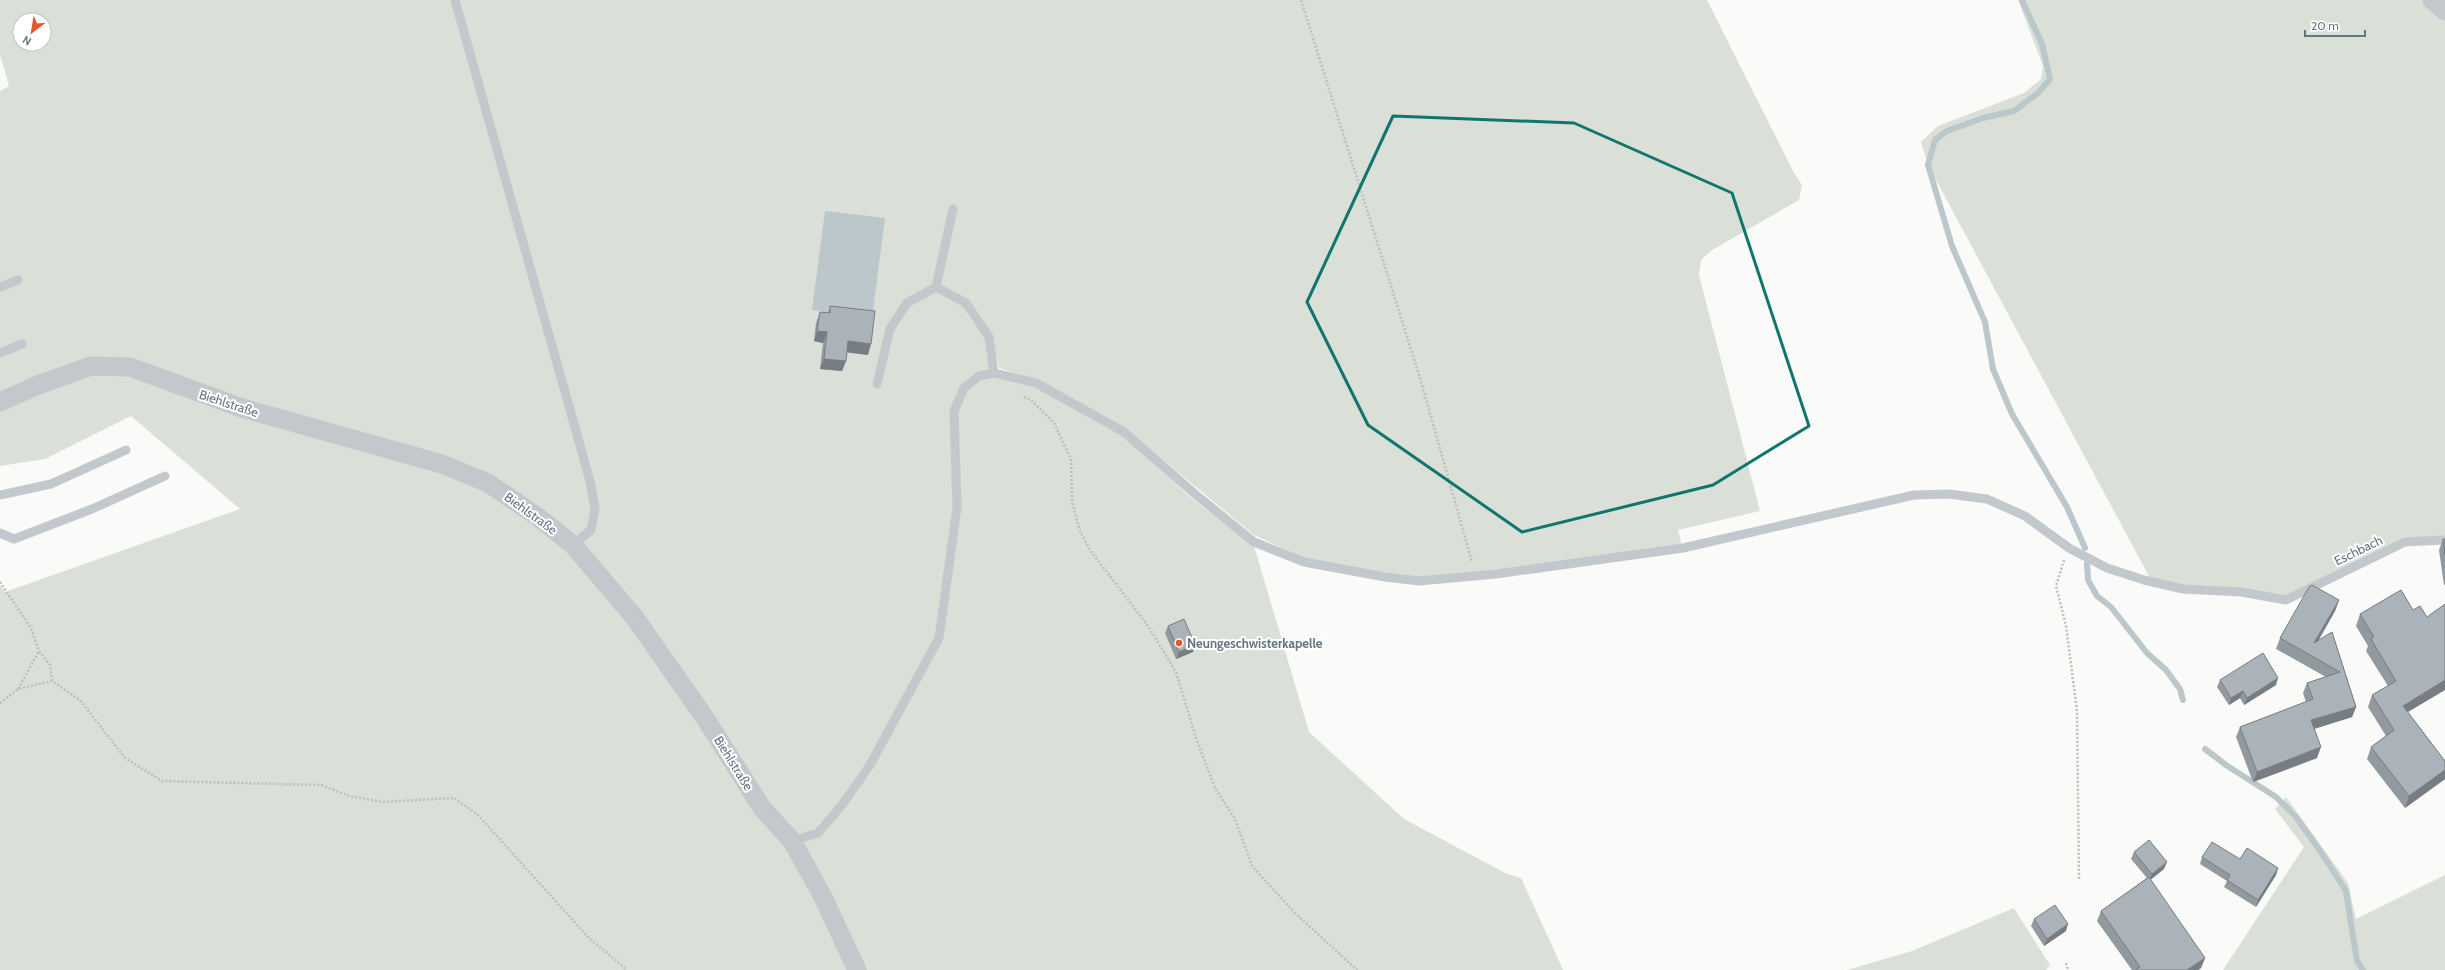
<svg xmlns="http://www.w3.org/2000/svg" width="2445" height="970" font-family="Cabin,sans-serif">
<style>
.green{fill:#dadfd7;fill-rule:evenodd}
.water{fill:#bbc7cb}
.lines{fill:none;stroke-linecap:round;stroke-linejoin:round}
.stream{stroke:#bbc7cb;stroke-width:6}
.path{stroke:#bbbfc2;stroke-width:2.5;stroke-dasharray:2 2;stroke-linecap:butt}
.lane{stroke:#c3c8cc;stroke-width:9}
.street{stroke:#c3c8cc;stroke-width:19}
.wall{fill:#929a9f}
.shaded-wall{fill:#777d82}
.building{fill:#aab3b9;stroke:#777d82}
.marked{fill:none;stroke:#0f766e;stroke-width:3;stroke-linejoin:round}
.poi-dot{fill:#e4572e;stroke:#fff;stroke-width:1.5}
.labels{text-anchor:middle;stroke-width:4;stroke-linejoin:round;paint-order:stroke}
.street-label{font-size:13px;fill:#657683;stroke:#fff}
.poi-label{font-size:13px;font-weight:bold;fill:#657683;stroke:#fff;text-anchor:start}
</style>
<rect width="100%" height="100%" fill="#fafaf8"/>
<!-- green -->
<path class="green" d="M0,0H1707L1794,173L1802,185L1799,200L1712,250L1701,260L1699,275L1760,511L1678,530L1682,547L1418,579L1306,559L1254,535L1126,429L1037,380L999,368L992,337V377L1035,386L1123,435L1190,497L1254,546L1309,732L1404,819L1507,874L1521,878L1563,970H0V585L5,592L240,509L131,416L45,459L0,466V91L9,86L0,54ZM20,20H44V44H20Z
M2018,0H2445V538L2405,540L2286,597L2183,588L2151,580L1928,165L1921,142L1938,126L2024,93L2041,79L2043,66Z
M2286,797L2348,883L2356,919L2445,875V970H2223L2304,847L2275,809Z
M2014,908L2050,965L2046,970H1847L1912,951Z"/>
<!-- water -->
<path class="water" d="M825,211L885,218L872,318L812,310Z"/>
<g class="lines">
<!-- stream -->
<path class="stream" d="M2022,0L2042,44L2050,79L2038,93L2014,111L1983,118L1947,131L1935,140L1928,165L1952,246L1985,322L1993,369L2012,414L2067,507L2085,548
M2087,564L2088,580L2097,596L2111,607L2147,653L2166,670L2180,689L2183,700
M2205,749L2226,765L2276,797L2296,817L2321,852L2346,891L2357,961L2363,970"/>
<!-- path -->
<path class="path" d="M1301,0L1420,378L1472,562
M1024,397L1031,400L1054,423L1071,459L1072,502L1080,531L1090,550L1148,626L1176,672L1196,738L1215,788L1235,819L1252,866L1296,914L1357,970
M2064,560L2056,586L2066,626L2077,711L2079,880
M0,582L31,628L39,651L50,665L52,681
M18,689L39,651
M0,703L18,689L52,681L80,700L125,758L162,781L321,785L349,796L383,802L454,798L477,814L587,936L627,970
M2066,963L2068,970"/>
<!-- lane -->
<path class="lane" d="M455,0L590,481L595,509L591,530L573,545
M0,287L18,280
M936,287L953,209
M0,353L22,344
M877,384L890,329L907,303L936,287L966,303L989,337L994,373
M0,495L51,484L126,450
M0,533L14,539L92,509L165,476
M792,841L818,833L842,805L870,765L939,638L957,507L954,411L964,388L979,376L994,373L1036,383L1124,432L1195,494L1254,542L1304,562L1385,577L1419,581L1496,574L1683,548L1914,495L1949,494L1987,499L2025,516L2069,548L2107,568L2144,580L2183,589L2241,592L2286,600L2405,542L2445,540"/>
<!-- street -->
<path class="street" d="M2432,0L2445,11
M0,402L38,385L91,366L130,367L242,408L442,464L488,483L538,517L573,545L635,618L705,718L762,808L792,841L822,895L857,970"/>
</g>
<!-- wall -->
<path class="wall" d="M830,306L868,355L847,352L846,361L842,371L820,369L823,343L814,341L816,323L820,312L828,313Z
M2443,539H2445V585H2444L2439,550Z
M2401,590L2408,712L2445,761V779L2405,808L2367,759L2371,747L2386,736L2368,707L2372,695L2388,686L2366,651L2368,646L2356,626L2360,614Z
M2339,600L2335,611L2318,641L2332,632L2356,707L2352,717L2314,729L2317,758L2253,782L2236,737L2240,727L2306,702L2303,693L2307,683L2326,677L2276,649L2280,638Z
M1168,626L1195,645L1193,652L1176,659L1165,633Z
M2220,680L2276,685L2244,705L2240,698L2229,705L2217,687Z
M2134,852L2164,869L2150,880L2205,958L2201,968L2198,970H2132L2097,921L2101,911L2147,878L2131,859Z
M2202,857L2240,859L2278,868L2276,875L2256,907L2224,887L2227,881L2200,864Z
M2034,919L2066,931L2044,946L2031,926Z"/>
<!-- shaded-wall -->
<path class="shaded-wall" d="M817,331L827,332L823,343L814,341Z
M848,341L871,344L868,355L844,352Z
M824,359L846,361L842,371L820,369Z
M2339,600L2335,611L2311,653L2314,643Z
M1195,645L1193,652L1176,659L1179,652Z
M2278,678L2276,685L2244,705L2247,698Z
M2445,680V690L2398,718L2403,706Z
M2243,691L2240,698L2229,705L2231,698Z
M2356,707L2352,717L2307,731L2311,720Z
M2321,747L2317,758L2253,782L2257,772Z
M2445,770V779L2405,808L2409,796Z
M2167,862L2164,869L2149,881L2152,874Z
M2278,868L2276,875L2256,907L2258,900Z
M2068,924L2066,931L2044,946L2047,939Z
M2205,958L2201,968L2198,970H2187Z"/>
<!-- building -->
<path class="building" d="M830,306L875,311L871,344L848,341L846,361L824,359L827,332L817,331L820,312L830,313Z
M2443,539H2445V555Z
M2312,585L2339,600L2314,643L2332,632L2356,707L2311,720L2321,747L2257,772L2240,727L2313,699L2307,683L2340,672L2280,638L2309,587Z
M2401,590L2413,610L2420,606L2427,617L2445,604V680L2403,706L2445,761V770L2409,796L2371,747L2394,730L2372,695L2396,681L2371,639L2374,637L2360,614Z
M1184,619L1195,645L1179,652L1168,626Z
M2263,653L2278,678L2247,698L2243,691L2231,698L2220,680Z
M2149,840L2167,862L2152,874L2134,852Z
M2212,842L2240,859L2247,848L2278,868L2258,900L2227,880L2230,875L2202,857Z
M2149,877L2205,958L2187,970H2135L2140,967L2101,911Z
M2055,905L2068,924L2047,939L2034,919Z"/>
<!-- marked area -->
<path class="marked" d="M1393,116L1574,123L1732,193L1809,426L1713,485L1522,532L1368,425L1307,302Z"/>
<!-- markers -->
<circle class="poi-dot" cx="1179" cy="643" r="4"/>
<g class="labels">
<!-- street labels -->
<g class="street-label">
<text transform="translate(229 403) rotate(18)" y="5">Biehlstraße</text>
<text transform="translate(531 513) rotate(36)" y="5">Biehlstraße</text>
<text transform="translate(2358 550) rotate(-26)" y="5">Eschbach</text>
<text transform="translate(734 763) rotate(58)" y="5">Biehlstraße</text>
</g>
<!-- poi labels -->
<g class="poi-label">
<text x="1187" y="648">Neungeschwisterkapelle</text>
</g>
</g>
<!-- north arrow -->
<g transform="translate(32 32) rotate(211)"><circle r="19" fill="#ffffff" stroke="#c1c8cd"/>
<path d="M0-3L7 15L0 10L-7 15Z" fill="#e4572e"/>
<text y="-6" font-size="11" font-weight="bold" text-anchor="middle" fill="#657683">N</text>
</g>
<!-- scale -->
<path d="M2305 30v6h60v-6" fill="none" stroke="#657683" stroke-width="2"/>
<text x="2311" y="30" font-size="12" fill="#657683" stroke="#ffffff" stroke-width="3" paint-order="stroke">20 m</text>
</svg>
